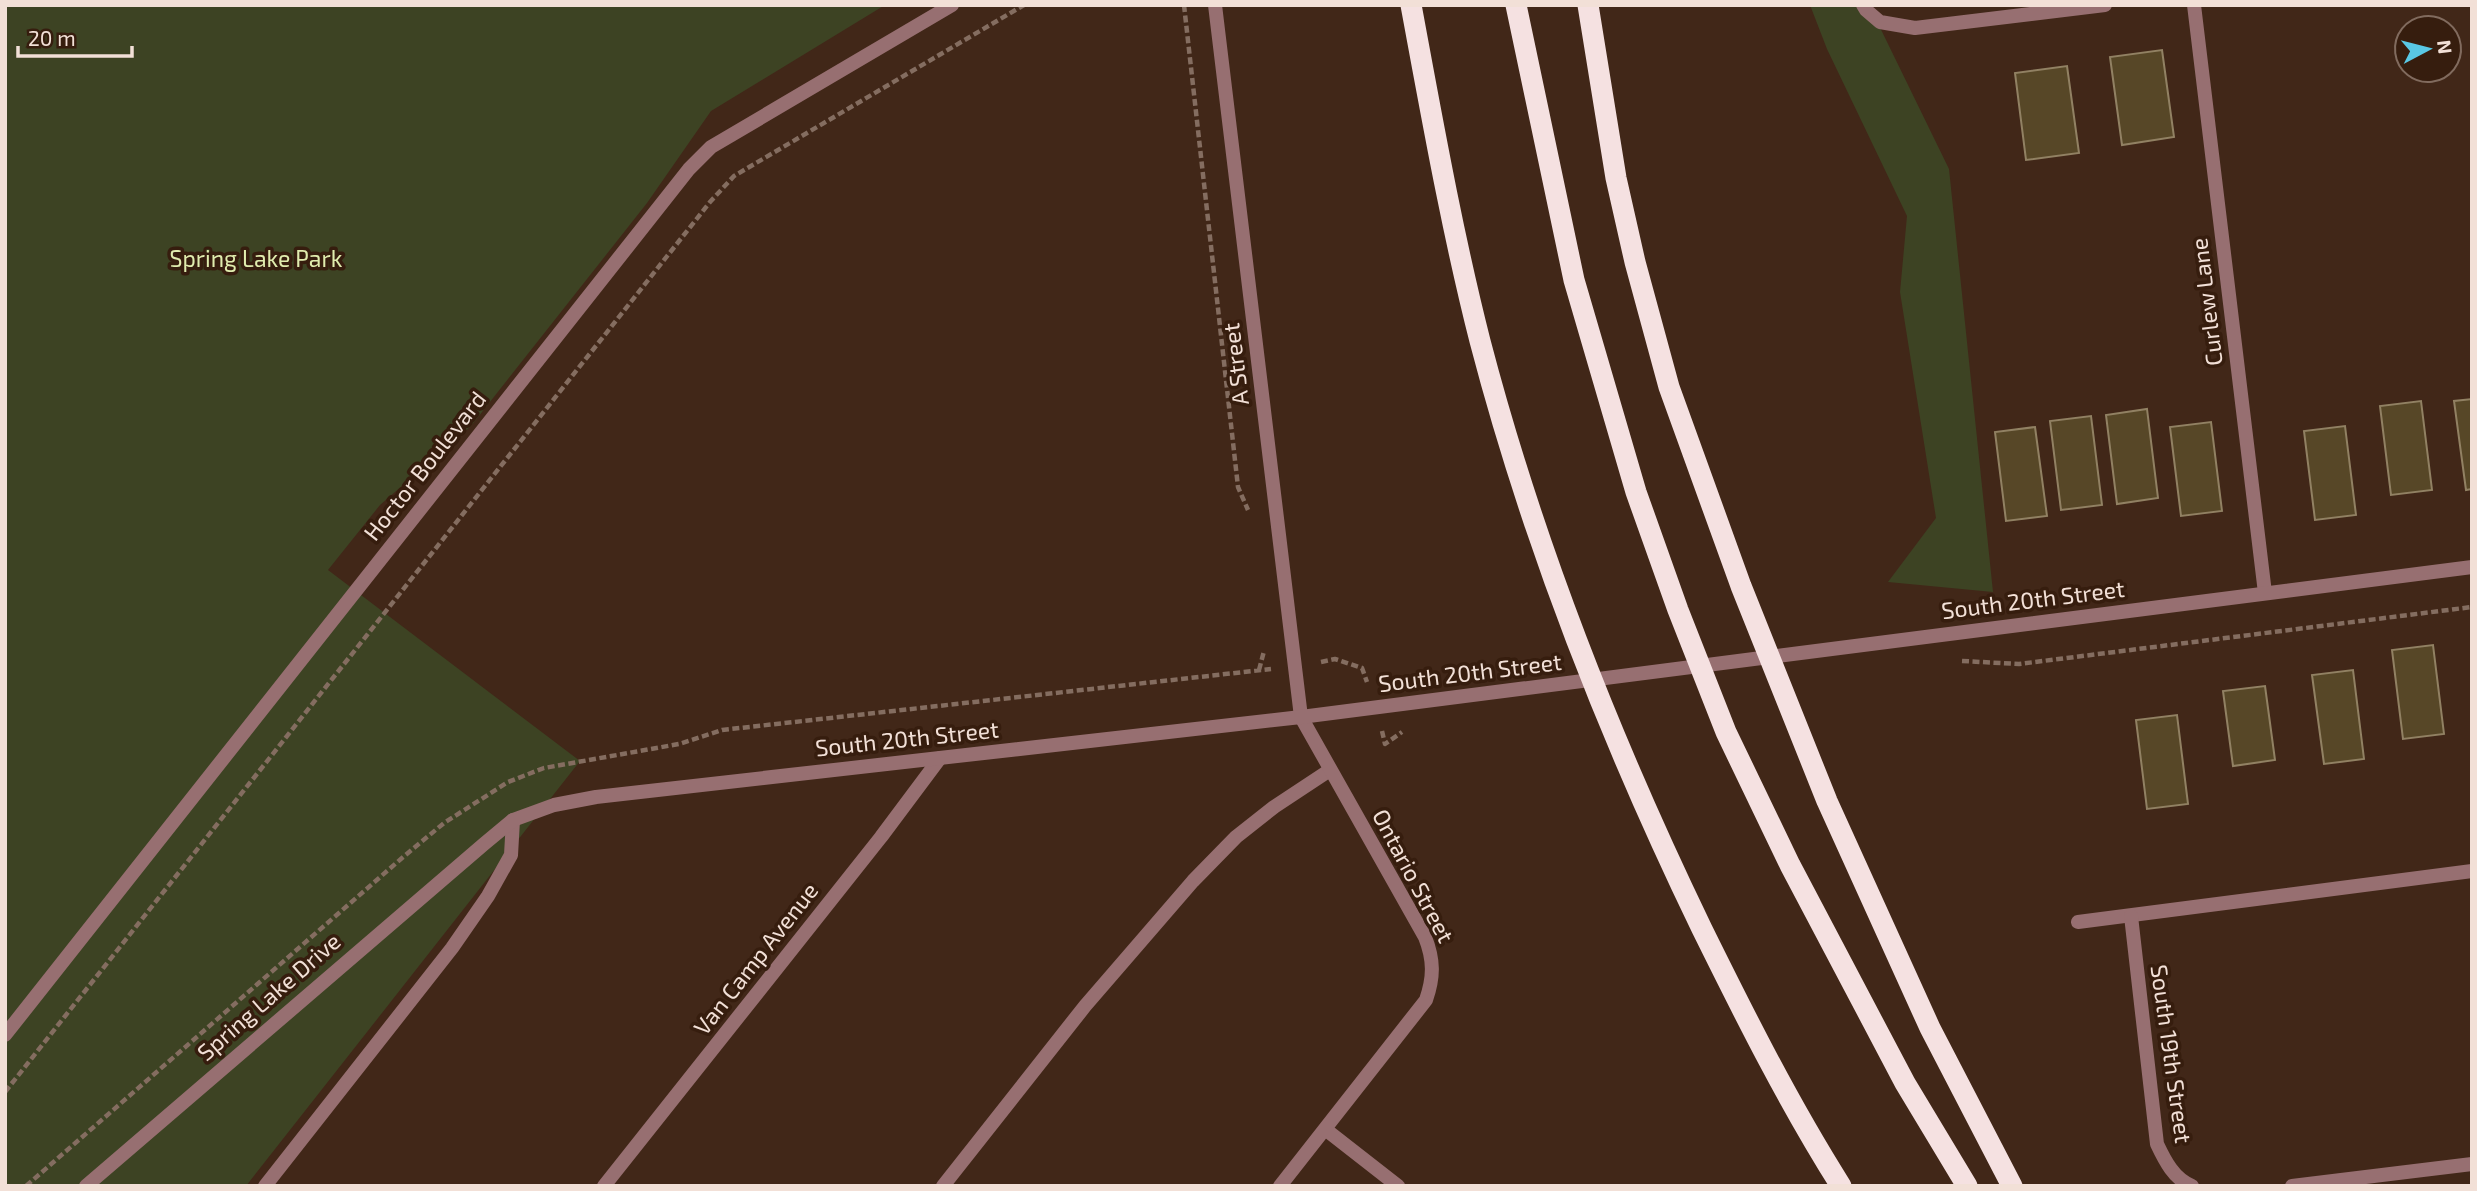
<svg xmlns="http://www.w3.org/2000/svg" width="2477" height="1191" font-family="'Exo 2',sans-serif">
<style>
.green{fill:#3d4323}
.building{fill:#574727;stroke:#918163;stroke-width:2}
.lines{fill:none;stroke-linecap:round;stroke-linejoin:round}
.path{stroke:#846d60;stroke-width:4.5;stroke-dasharray:7 3.5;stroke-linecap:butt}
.service{stroke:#976f71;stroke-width:14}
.minor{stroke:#976f71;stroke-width:14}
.tertiary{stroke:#976f71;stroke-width:14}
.motorway{stroke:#f5e1e1;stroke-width:21}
.labels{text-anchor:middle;stroke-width:7;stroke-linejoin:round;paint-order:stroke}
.park-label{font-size:23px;fill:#e0ecae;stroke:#361d0e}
.street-label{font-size:23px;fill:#f2e0d7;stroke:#361d0e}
</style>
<rect width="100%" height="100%" fill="#412718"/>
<!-- green -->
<path class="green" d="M5,5H885L711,111L647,203L471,426L380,505L328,570L580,761L246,1186H5Z
M1810,5H1869L1949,169L1993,592L1888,582L1936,518L1900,292L1907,216L1827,49Z"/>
<!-- building -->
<path class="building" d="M2162,50L2174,137L2122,145L2110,57Z
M2067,66L2079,153L2026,160L2015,73Z
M2472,399V489L2466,490L2454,401Z
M2421,401L2432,490L2391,495L2380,406Z
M2147,409L2158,498L2117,504L2106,415Z
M2091,416L2102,505L2061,510L2050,421Z
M2211,422L2222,511L2181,516L2170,427Z
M2345,426L2356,515L2315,520L2304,431Z
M2035,427L2047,516L2006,521L1995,432Z
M2433,645L2444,734L2403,739L2392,650Z
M2353,670L2364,759L2324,764L2312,675Z
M2265,686L2275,760L2233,766L2223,691Z
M2177,715L2188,804L2147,809L2136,720Z"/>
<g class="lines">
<!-- path -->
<path class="path" d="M1184,5L1238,487L1248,510
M1962,661L2019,664L2472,607
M1321,662L1335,659L1362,668L1367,682
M1259,670L1264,651
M1382,731L1385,744L1402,732
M5,1092L710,202L734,176L1024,5
M26,1186L402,858L444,823L508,782L544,768L679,744L722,730L1271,669"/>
<!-- service -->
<path class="service" d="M2078,922L2472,871
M265,1186L452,948L488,896L511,855L513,820
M943,1186L1085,1006L1193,881L1236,837L1274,807L1330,770"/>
<!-- minor -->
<path class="minor" d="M1215,5L1301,717L1425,937C1434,960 1434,977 1426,1000L1280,1186
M1863,5L1866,10L1880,22L1915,28L2105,5
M2194,5L2265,593
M2131,916L2157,1144C2165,1161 2174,1179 2192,1186
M5,1035L689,169L711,147L952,5
M1325,1129L1398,1186
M604,1186L881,837L940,758
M2292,1186L2472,1164"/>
<!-- tertiary -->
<path class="tertiary" d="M86,1186L484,844L513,820L554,805L596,797L1301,717L2472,567"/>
<!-- motorway -->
<path class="motorway" d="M1411,5C1432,118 1452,231 1480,341C1533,544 1611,741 1702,929C1745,1016 1789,1104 1841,1186
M1516,5L1574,280L1636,492L1678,610L1726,732L1790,865L1905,1083L1967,1186
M1588,5L1616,178L1635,262L1669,387L1741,586L1827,801L1930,1028L2012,1186"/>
</g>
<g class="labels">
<!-- park labels -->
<g class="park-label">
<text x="256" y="267">Spring Lake Park</text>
</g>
<!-- street labels -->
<g class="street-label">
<text transform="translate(2207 302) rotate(-97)" y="8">Curlew Lane</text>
<text transform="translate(1236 364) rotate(-97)" y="8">A Street</text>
<text transform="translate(425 466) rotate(-52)" y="8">Hoctor Boulevard</text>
<text transform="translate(2033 600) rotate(-7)" y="8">South 20th Street</text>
<text transform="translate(1470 673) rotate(-7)" y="8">South 20th Street</text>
<text transform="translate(907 739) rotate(-6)" y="8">South 20th Street</text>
<text transform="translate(1413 876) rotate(62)" y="8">Ontario Street</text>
<text transform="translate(756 959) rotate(-52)" y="8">Van Camp Avenue</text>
<text transform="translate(269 997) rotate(-41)" y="8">Spring Lake Drive</text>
<text transform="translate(2171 1054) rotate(82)" y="8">South 19th Street</text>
</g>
</g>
<!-- border -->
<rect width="2477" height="1191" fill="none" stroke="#f2e0d7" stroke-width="14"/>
<!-- north arrow -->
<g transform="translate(2428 49) rotate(83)"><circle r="33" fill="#361d0e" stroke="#816b5e" stroke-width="2"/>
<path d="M0-5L12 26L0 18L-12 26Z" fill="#59c8e5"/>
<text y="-10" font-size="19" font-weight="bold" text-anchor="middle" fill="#f2e0d7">N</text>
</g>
<!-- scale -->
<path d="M18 46v10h114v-10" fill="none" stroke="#f2e0d7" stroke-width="3.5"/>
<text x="28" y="46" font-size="21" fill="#f2e0d7" stroke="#361d0e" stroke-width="5" paint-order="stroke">20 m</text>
</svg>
